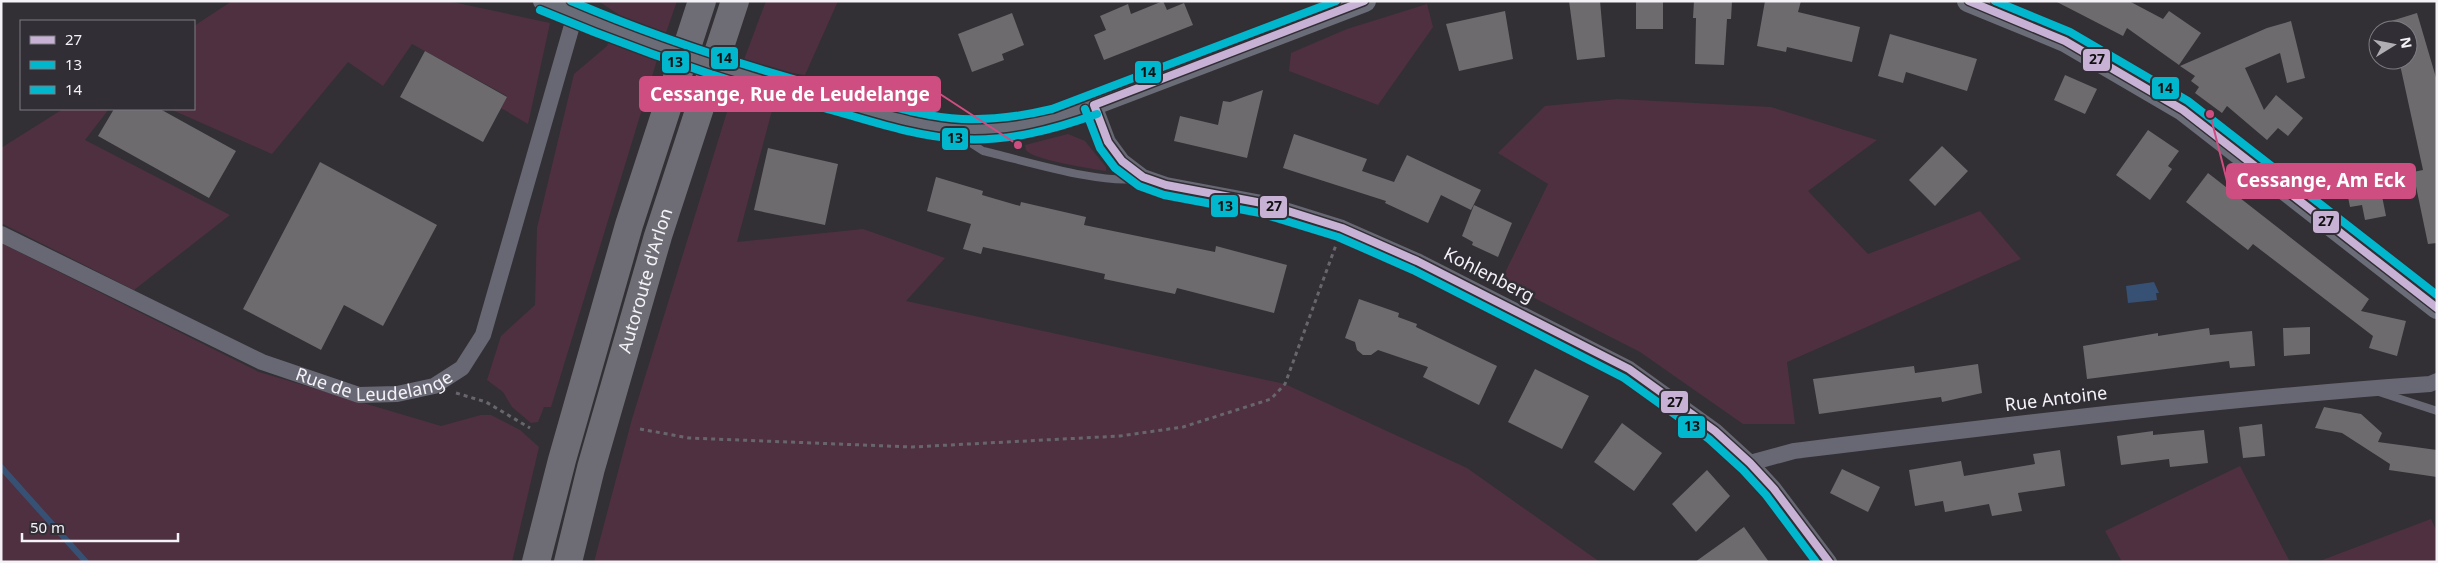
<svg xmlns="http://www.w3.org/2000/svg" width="2438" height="563" font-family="'Noto Sans',sans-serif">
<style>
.green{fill:#4f3040}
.water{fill:#375175}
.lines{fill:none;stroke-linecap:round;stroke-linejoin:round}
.stream{stroke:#375175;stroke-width:6}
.building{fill:#6d6b6e}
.path{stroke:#67666d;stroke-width:3;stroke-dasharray:4 4;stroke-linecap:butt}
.service{stroke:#686874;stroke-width:8}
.minor{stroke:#686874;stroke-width:16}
.secondary{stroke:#6a6c77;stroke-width:22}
.motorway{stroke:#6e6d76;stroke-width:28}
.bus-1-casing{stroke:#312f35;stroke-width:11}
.bus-2-casing{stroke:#312f35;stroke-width:11}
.bus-3-casing{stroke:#312f35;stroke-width:11}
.bus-1{stroke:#c7b2d5;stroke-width:8}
.bus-2{stroke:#00b7ce;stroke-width:8}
.bus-3{stroke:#00b7ce;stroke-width:8}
.labels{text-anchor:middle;stroke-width:5;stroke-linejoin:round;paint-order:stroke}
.street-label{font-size:18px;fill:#f4f2f7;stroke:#312f35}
.leader{fill:none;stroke:#ce4e82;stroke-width:2}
.callout-dot{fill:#ce4e82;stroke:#312f35;stroke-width:2}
.callout{fill:#ce4e82;stroke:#ce4e82;stroke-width:2}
.callout-label{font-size:19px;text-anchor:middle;font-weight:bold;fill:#fff}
.line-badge{stroke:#312f35;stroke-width:2}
.pale-badge-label{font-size:14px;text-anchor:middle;font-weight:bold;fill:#111}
</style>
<rect width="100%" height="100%" fill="#323034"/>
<!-- green -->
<path class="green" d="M232,1H448L550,23L528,124L501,108L507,96L412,44L383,86L348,62L272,154L170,109H194V26Z
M598,1H677L661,47L551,407H544L538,422L531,423L512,407L503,392L487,380L501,336L535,305L537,228L574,74L607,46L618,14Z
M766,1H838L805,75L785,72L774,103L737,242L863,229L945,258L906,301L1285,384L1467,468L1600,562H594L632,419L739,73Z
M1427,4L1433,27L1378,105L1289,71L1291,53L1347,29Z
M1618,99L1771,107L1877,140L1808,191L1868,254L1980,211L2021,259L1787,362L1795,424H1743L1640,352L1501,281L1548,184L1498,153L1545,106Z
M63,109H109L85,140L230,215L134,290L1,223V148Z
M1068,134L1085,141L1106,167V171C1092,169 1037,160 1028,152C1025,150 1026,148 1025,145Z
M1,243L259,372L441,426L481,415H491L520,430L539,447L512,562H1Z
M2240,466L2290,562H2122L2105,531Z
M2431,519L2437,532V562H2317Z"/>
<!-- water -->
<path class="water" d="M2154,282L2159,293H2156L2157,300L2128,303L2126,286Z"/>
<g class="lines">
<!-- stream -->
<path class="stream" d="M1,467L86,562"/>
</g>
<!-- building -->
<path class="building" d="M1163,1L1167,10L1184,3L1193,25L1104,60L1094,35L1106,30L1100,16L1128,4L1131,14Z
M1569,1H1600L1605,57L1577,60Z
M1636,1H1663V29H1636Z
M1694,1H1732L1731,19H1727L1724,65L1695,64L1696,18H1693Z
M1765,1H1801L1798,12L1860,27L1852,62L1787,47L1786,52L1757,46Z
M2055,1H2129L2163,19L2169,11L2201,33L2179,65L2127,28L2123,36Z
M1505,11L1513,59L1459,71L1446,24Z
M1012,13L1024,45L1002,54L1004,60L972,72L958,34Z
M2417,13L2437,81V243L2428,244L2413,172L2423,170L2399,60H2408V30H2390L2388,22Z
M2291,21L2305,78L2287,83L2280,53L2245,68L2264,110L2276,95L2303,118L2288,136L2278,128L2267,140L2227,106L2222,113L2195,93L2199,87L2191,81L2195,76L2180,66L2267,28Z
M1890,34L1977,59L1967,91L1906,72L1903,83L1878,76Z
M425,51L507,97L483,142L400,97Z
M2065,75L2097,89L2085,114L2054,100Z
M1263,90L1247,158L1174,141L1180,116L1218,125L1223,101L1230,102Z
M114,109H160L236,151L209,198L98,136Z
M2148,130L2179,151L2168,166L2172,169L2150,200L2116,175Z
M1294,134L1367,159L1362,171L1394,182L1407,155L1481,190L1471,210L1441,195L1428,223L1385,203L1386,201L1283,168Z
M1942,146L1968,171L1935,206L1909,180Z
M768,148L838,164L825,225L754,210Z
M320,162L437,225L383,326L344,305L321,350L243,309Z
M2208,173L2369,299L2361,311L2406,321L2397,356L2369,348L2373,336L2253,244L2248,250L2186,202Z
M936,177L983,191L982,195L1020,206L1021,202L1086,217L1084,225L1215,252L1216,246L1287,265L1274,313L1177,288L1175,294L1104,279L1105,274L983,247L981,254L963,249L971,224L927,211Z
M2379,181L2386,216L2365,220L2362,205L2350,207L2346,187Z
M1474,205L1512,223L1498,257L1472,245L1473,242L1462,236Z
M1359,299L1399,313L1398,317L1417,324L1416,327L1497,366L1479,405L1423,377L1428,367L1378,350L1371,355H1363L1357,350L1355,342L1345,338Z
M2310,327V354L2284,356L2283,328Z
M2209,328L2210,335L2252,331L2255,366L2230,368L2229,361L2087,379L2083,346L2158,333V336Z
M1978,364L1982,393L1942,402L1941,397L1819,414L1813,379L1914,366L1915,373Z
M1535,369L1589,396L1562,449L1508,422Z
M2324,407L2361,414L2382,433L2378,442L2437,450V477L2389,470L2390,464L2342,433L2315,428Z
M1622,423L1662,453L1634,491L1594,462Z
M2262,424L2265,456L2243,458L2239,427Z
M2204,430L2208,463L2170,467L2169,459L2121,465L2117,436L2153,431V435Z
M2060,450L2065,486L2018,493L2022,511L1992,516L1989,504L1945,512L1943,501L1915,506L1909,470L1961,461L1964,476L2035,464L2033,454Z
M1842,469L1880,487L1868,512L1830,493Z
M1707,470L1730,496L1696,532L1672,504Z
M1744,527L1769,562H1695Z"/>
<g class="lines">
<!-- path -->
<path class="path" d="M456,393L486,402L530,428
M640,429L689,438L912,447L1120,436L1183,427L1271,399L1285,384L1336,245"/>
<!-- service -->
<path class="service" d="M964,133L969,142L983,151C1023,160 1104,186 1141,178
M2379,392L2437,411"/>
<!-- minor -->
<g class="minor">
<path d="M1094,105L1108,142L1122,161L1143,177L1166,185L1262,203L1342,228L1417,261L1629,369L1715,431L1750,463L1774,489L1829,562"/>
<path id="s1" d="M1,234L262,362L359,395L397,394L434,386L462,368L483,335L575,15"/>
<path d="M1750,463L1794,451C2006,425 2217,399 2430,384L2437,381"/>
</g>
<!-- secondary -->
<path class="secondary" d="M544,1C644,44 748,79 853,106C889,115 924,127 961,129C992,130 1024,126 1055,119L1365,1
M1968,1L2065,41L2183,110L2437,308"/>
<!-- motorway -->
<g class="motorway">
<path d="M536,562L562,460L629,225L702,1"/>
<path id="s2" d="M568,562L591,468L658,236L735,1"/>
</g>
<!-- bus-1 casing -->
<g class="bus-1-casing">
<path id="bus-1" d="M1969,1L2065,41L2183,110L2437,308
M1094,105L1108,142L1122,161L1143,177L1166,185L1262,203L1342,228L1417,261L1629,369L1715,431L1750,463L1774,489L1829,562
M1094,105L1364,1"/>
</g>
<!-- bus-2 casing -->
<g class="bus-2-casing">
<path id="bus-2" d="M540,10C637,51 736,85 838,112C877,123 919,137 960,139C1007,142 1053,130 1097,114
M1085,109L1100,148L1115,168L1139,186L1164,195L1260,213L1338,237L1413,270L1624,378L1709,439L1743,470L1766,495L1816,562"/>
</g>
<!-- bus-3 casing -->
<g class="bus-3-casing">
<path id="bus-3" d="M571,1C660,39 753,69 847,94C885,104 923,117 962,119C992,120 1023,116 1052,109L1336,1
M1995,1L2070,32L2188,101L2437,295"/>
</g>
<!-- bus-1 -->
<use href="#bus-1" class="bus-1"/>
<!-- bus-2 -->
<use href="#bus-2" class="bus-2"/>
<!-- bus-3 -->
<use href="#bus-3" class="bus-3"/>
</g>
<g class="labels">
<!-- street labels -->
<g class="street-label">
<text transform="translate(1489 275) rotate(27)" y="6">Kohlenberg</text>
<text dy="6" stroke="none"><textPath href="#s2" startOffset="292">Autoroute d'Arlon</textPath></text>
<text dy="6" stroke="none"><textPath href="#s1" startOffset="408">Rue de Leudelange</textPath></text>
<text transform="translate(2056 399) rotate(-7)" y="6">Rue Antoine</text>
</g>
</g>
<!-- callouts -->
<path class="leader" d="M1018 145L940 94M2210 114L2227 181"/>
<g class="callout-dot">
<circle cx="1018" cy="145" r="5"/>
<circle cx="2210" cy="114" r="5"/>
</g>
<g class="callout">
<rect x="640" y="77" width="300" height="34" rx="5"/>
<rect x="2227" y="164" width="188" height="34" rx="5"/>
</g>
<g class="callout-label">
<text x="790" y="101">Cessange, Rue de Leudelange</text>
<text x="2321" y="187">Cessange, Am Eck</text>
</g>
<g class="line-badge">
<rect x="710" y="46" width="29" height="24" rx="5" fill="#00b7ce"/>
<rect x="2082" y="48" width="29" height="24" rx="5" fill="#c7b2d5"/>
<rect x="661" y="50" width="29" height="24" rx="5" fill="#00b7ce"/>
<rect x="1134" y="60" width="28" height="24" rx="5" fill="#00b7ce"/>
<rect x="2151" y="76" width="29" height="24" rx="5" fill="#00b7ce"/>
<rect x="941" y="127" width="28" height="24" rx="5" fill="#00b7ce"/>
<rect x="1210" y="194" width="29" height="24" rx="5" fill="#00b7ce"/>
<rect x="1259" y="195" width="29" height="24" rx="5" fill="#c7b2d5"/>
<rect x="2312" y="210" width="28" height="24" rx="5" fill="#c7b2d5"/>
<rect x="1660" y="390" width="29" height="24" rx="5" fill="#c7b2d5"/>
<rect x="1677" y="415" width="29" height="24" rx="5" fill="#00b7ce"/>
</g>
<g class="pale-badge-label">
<text x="724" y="63">14</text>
<text x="2097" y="64">27</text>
<text x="675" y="67">13</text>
<text x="1148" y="77">14</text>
<text x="2165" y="93">14</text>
<text x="955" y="143">13</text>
<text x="1225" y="211">13</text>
<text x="1274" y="211">27</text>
<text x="2326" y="226">27</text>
<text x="1675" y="407">27</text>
<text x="1692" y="431">13</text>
</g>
<!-- border -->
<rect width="2438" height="563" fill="none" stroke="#f4f2f7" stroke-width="5"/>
<!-- legend -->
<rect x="20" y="20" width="175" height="90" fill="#312f35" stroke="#7f7d83"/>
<rect x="30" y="36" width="25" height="8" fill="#c7b2d5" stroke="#7f7d83"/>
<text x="65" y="45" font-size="15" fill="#f4f2f7">27</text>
<rect x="30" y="61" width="25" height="8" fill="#00b7ce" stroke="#7f7d83"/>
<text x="65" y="70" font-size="15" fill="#f4f2f7">13</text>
<rect x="30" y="86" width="25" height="8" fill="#00b7ce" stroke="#7f7d83"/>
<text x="65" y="95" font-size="15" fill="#f4f2f7">14</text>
<!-- north arrow -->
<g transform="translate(2393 45) rotate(80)"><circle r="24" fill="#312f35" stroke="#7f7d83"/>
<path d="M0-4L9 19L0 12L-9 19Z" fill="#b0aeb3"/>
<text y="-8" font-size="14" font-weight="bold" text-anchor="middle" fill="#f4f2f7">N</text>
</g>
<!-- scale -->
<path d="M22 533v8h156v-8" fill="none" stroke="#f4f2f7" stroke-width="2.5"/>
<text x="30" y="533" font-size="15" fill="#f4f2f7" stroke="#312f35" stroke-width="4" paint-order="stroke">50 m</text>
</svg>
